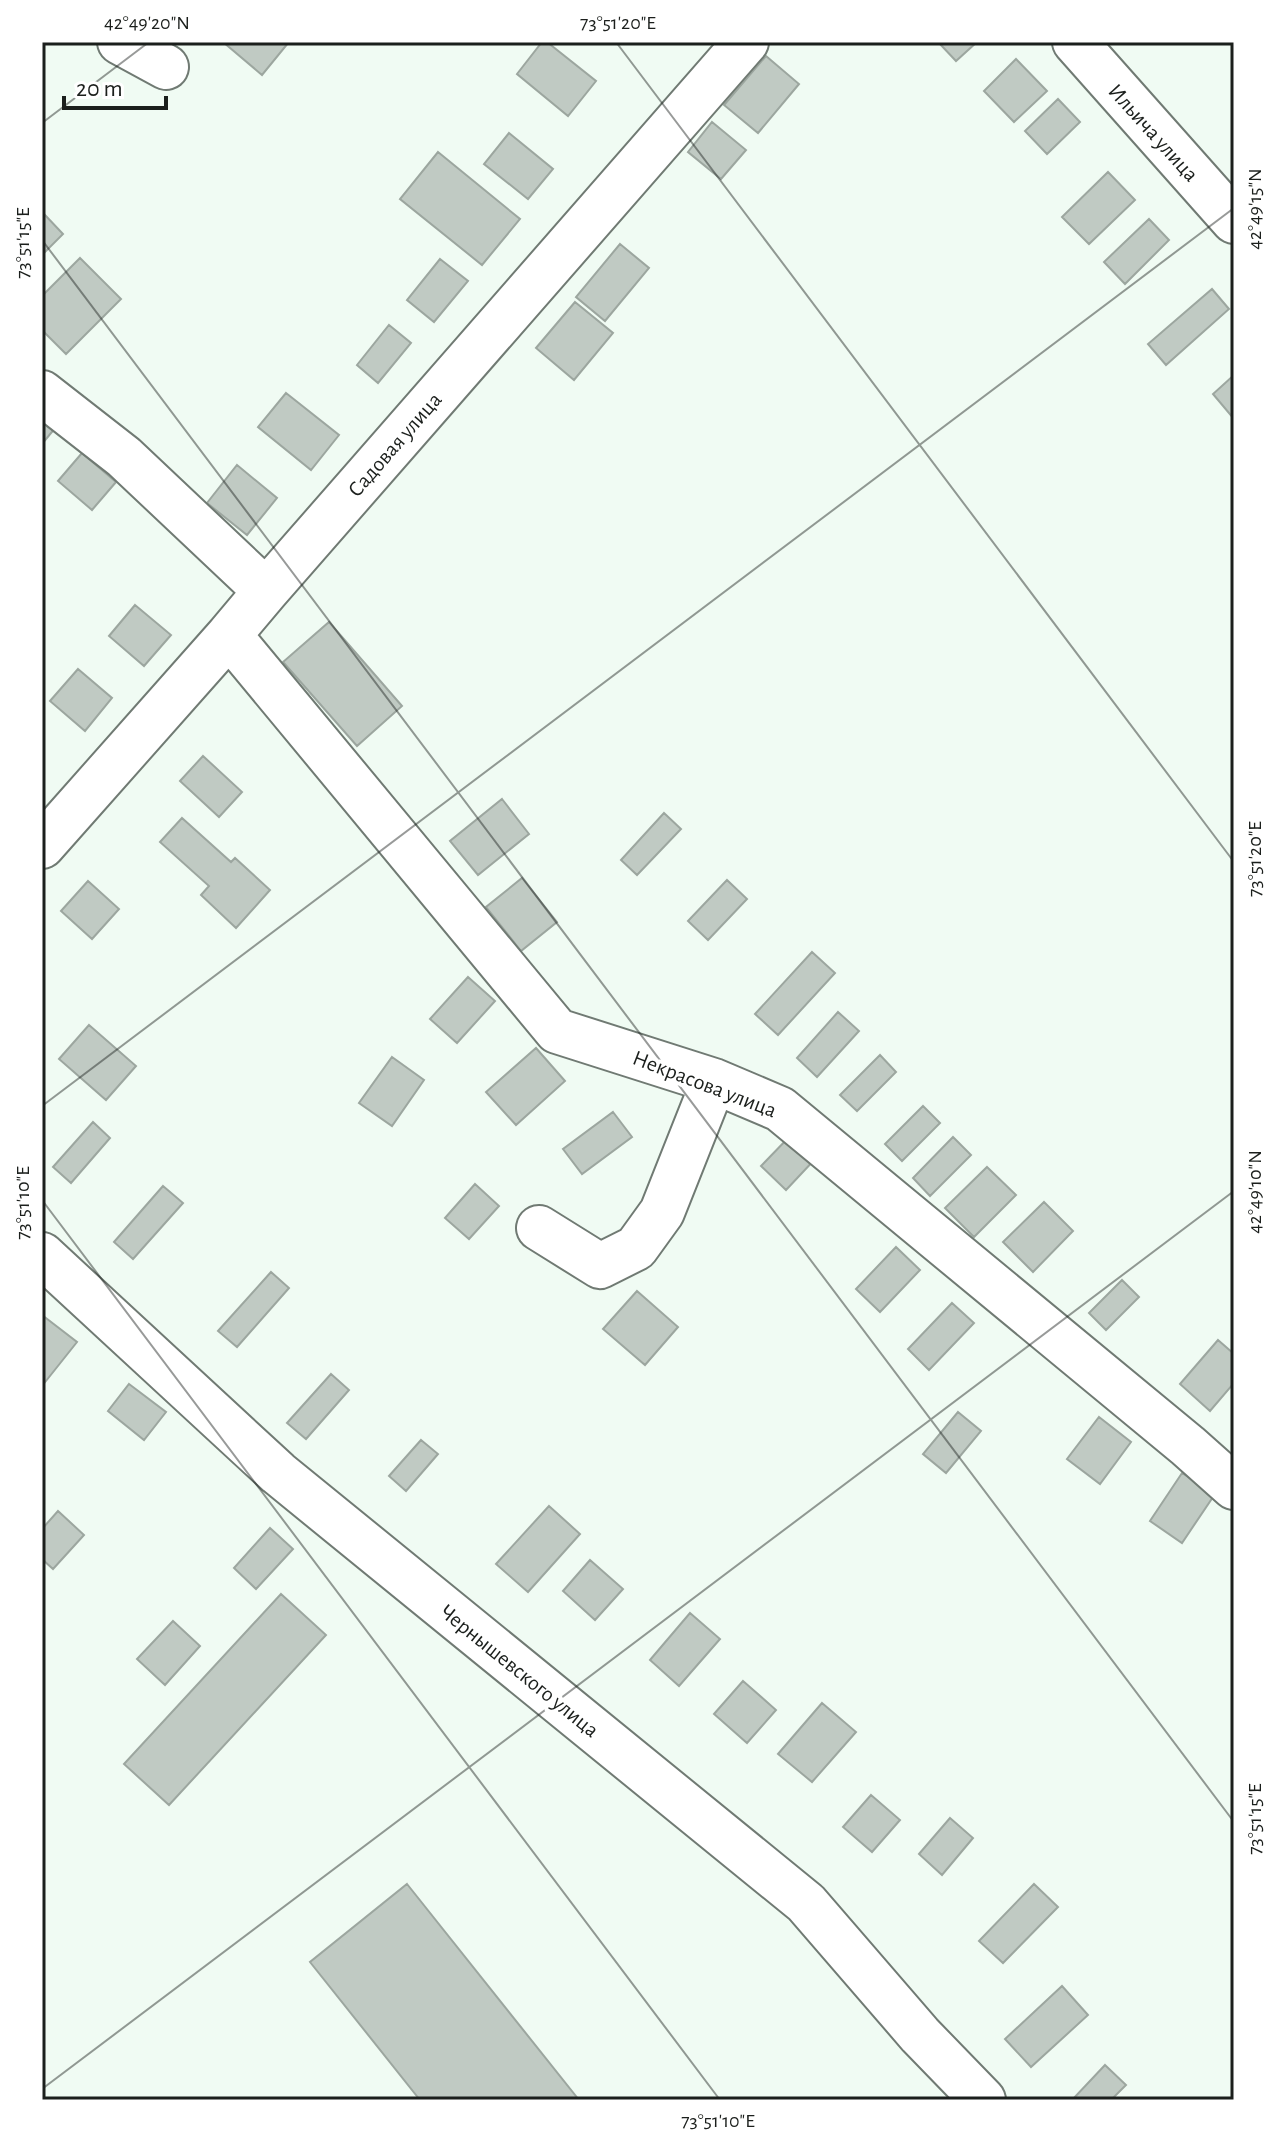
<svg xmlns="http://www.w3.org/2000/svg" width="1276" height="2142" font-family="'Alegreya Sans',sans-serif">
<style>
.building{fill:#c0cac3;stroke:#9ca69f;stroke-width:2}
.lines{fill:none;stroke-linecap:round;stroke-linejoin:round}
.minor-casing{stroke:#707a73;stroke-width:48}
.minor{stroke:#fff;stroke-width:44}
.ticks{fill:none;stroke:#1b1f1c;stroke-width:2;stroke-opacity:0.45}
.labels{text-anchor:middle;stroke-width:8;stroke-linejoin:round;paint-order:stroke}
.street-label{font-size:22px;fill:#1b1f1c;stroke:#fff}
.neatline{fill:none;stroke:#1b1f1c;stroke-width:3}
.ticks-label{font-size:20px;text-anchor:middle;fill:#1b1f1c}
</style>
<rect width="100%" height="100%" fill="#f0fbf3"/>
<!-- building -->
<path class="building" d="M223,42H289L262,75Z
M542,42H547L596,81L568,116L517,74Z
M940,42H977L956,61L939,43Z
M766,56L799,84L758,133L724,105Z
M1016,59L1047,91L1014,122L984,91Z
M1058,99L1080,122L1047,154L1025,131Z
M712,122L746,150L721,179L688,152Z
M509,133L553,169L528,199L484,164Z
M438,152L520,219L482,265L400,199Z
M1108,172L1135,200L1089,244L1062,217Z
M45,215L63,234L42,255V218Z
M1149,219L1169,240L1125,284L1104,262Z
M620,244L649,268L605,321L576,297Z
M80,258L121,299L66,354L42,330V296Z
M440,259L468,281L434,322L407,300Z
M1212,289L1229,309L1166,365L1148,344Z
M575,302L613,333L574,380L536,348Z
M389,325L411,343L378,383L357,365Z
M1234,375V419L1213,394Z
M286,393L339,435L311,470L258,427Z
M42,415L56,427L42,444Z
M82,453L116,482L92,510L58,481Z
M237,465L277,498L247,535L207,503Z
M135,605L171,635L144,666L109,636Z
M329,622L402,706L357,746L283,662Z
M78,669L112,698L85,731L50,701Z
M203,756L242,792L219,817L180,781Z
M502,799L529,834L478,875L450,841Z
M664,813L681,829L637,875L621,860Z
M182,818L231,862L235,858L270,890L236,928L201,895L209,886L160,842Z
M522,878L557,922L521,951L486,907Z
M727,880L747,899L708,940L688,921Z
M88,881L119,909L92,939L61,911Z
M812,952L835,973L778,1035L755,1014Z
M468,977L495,1001L457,1043L430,1019Z
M838,1012L859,1031L817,1077L797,1058Z
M89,1025L136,1066L106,1100L59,1059Z
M536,1048L565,1081L516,1125L486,1092Z
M880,1055L896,1072L857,1111L840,1095Z
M392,1057L424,1080L392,1126L359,1103Z
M923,1106L940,1123L902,1161L885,1144Z
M613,1112L632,1137L582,1174L563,1149Z
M93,1122L110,1138L71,1183L53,1167Z
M792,1134L817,1157L786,1190L761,1166Z
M953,1137L971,1155L930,1196L913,1178Z
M987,1167L1016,1195L974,1237L945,1208Z
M475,1184L499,1206L469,1239L445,1218Z
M163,1186L183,1203L133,1259L114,1242Z
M1044,1202L1073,1231L1033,1272L1003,1242Z
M896,1247L920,1270L880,1312L856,1289Z
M271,1272L289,1288L237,1347L218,1331Z
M1122,1280L1139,1297L1106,1330L1089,1313Z
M637,1291L678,1327L645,1365L603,1329Z
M952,1303L974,1323L929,1370L908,1349Z
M42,1315L77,1342L42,1386Z
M1218,1340L1234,1354V1383L1210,1411L1180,1384Z
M331,1374L349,1390L306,1439L287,1423Z
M129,1384L166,1412L144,1440L108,1411Z
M958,1412L981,1431L946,1473L923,1454Z
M1099,1417L1131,1442L1100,1484L1067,1459Z
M421,1440L438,1454L406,1491L389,1476Z
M1182,1473L1215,1494L1182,1543L1150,1521Z
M549,1506L580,1534L528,1592L496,1564Z
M58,1511L84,1535L53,1569L42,1559V1529Z
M270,1528L293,1549L256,1589L234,1568Z
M590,1560L623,1589L595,1620L563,1591Z
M281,1594L326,1635L169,1805L124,1764Z
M690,1613L720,1639L679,1686L650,1660Z
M173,1621L200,1646L165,1685L137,1659Z
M743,1681L776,1710L747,1743L714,1714Z
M822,1703L856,1732L812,1782L778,1754Z
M871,1795L900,1820L872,1852L843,1827Z
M950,1818L973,1838L942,1875L919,1854Z
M407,1884L579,2100H420L310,1962Z
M1034,1884L1058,1907L1003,1963L979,1941Z
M1062,1986L1088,2015L1031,2067L1005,2039Z
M1105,2065L1126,2085L1111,2100H1072Z"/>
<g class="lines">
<!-- minor casing -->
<g class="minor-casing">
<path id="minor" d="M120,42L166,67
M1075,42L1234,221
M42,393L124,457L266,591
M229,635L557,1031L714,1081L780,1109L1188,1446L1234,1487
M42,846L229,635L266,591L746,42
M539,1228L600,1266L636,1248L662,1212L714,1081
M42,1255L278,1473L806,1903L920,2035L983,2100"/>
</g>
<!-- minor -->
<use href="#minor" class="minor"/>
</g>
<!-- ticks -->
<path class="ticks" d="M616,42L1234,862M42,123L149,42M42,240L1234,1822M42,1106L1234,208M42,1200L720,2100M42,2089L1234,1191"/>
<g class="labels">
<!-- street labels -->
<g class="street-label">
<text transform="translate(1154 132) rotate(48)" y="8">Ильича улица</text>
<text transform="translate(394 444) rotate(-49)" y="8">Садовая улица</text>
<text transform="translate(705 1083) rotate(21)" y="8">Некрасова улица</text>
<text transform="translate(520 1670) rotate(39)" y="8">Чернышевского улица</text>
</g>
</g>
<!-- border -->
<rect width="1276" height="2142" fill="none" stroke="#ffffff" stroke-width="88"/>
<!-- scale -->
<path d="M64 96v12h102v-12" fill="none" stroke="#1b1f1c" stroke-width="4"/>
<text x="76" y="96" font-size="24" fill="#1b1f1c" stroke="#ffffff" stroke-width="6" paint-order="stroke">20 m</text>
<rect x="44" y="44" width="1188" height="2054" class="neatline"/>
<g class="ticks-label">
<text x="147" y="29">42°49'20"N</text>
<text x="618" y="29">73°51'20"E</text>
<text transform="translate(1254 209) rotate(-90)" y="7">42°49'15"N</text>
<text transform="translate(22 243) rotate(-90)" y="7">73°51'15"E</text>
<text transform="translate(1254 859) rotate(-90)" y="7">73°51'20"E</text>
<text transform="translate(1254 1192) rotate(-90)" y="7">42°49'10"N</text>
<text transform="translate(22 1203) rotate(-90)" y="7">73°51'10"E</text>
<text transform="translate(1254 1819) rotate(-90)" y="7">73°51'15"E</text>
<text x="718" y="2127">73°51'10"E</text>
</g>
</svg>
